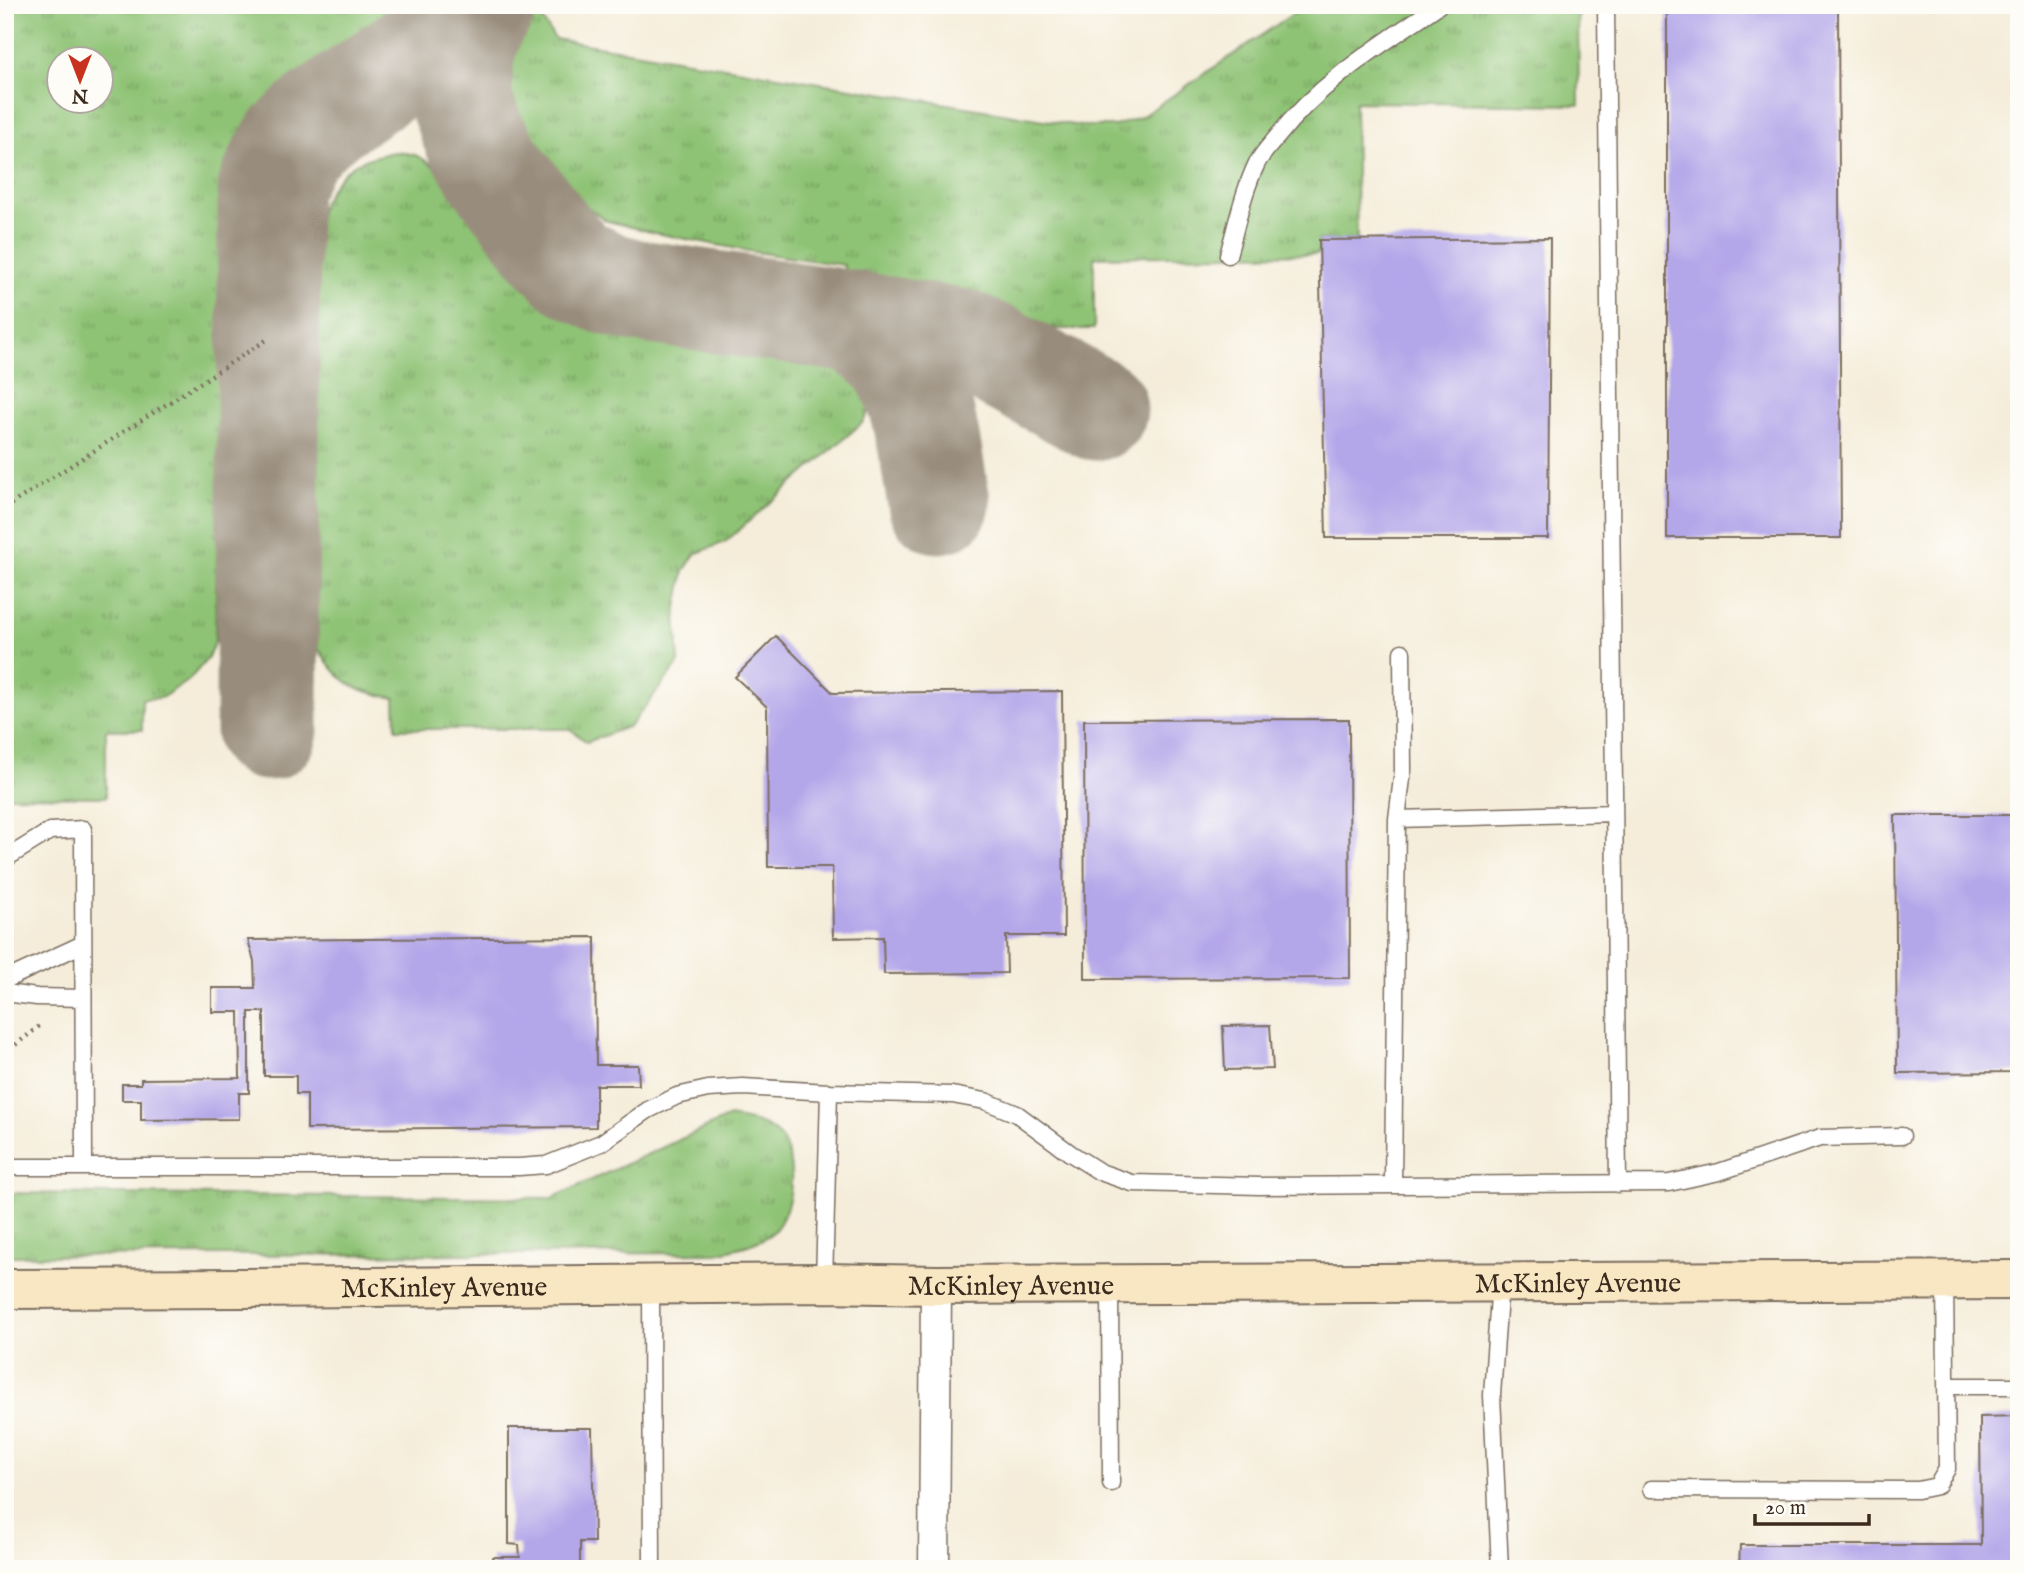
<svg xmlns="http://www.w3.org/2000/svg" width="2024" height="1574" font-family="'IM FELL English',serif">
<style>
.grass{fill:url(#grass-tufts);stroke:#647649;stroke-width:2;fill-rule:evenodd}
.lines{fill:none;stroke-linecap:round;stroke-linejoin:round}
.taxiway{stroke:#988c7c;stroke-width:103}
.building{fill:#b3a6e9}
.lane-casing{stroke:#7c6e60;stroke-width:19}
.street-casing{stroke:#7c6e60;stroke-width:33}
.secondary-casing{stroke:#7c6e60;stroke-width:42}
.path{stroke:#7c6e60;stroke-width:4.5;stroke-dasharray:2 5;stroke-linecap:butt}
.lane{stroke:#fff;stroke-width:16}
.street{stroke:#fff;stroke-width:30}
.secondary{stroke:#f9e7c3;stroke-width:38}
.labels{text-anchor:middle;stroke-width:6;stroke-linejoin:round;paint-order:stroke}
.street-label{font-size:28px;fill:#3b2a1e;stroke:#fdfcf7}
</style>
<defs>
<pattern id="grass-tufts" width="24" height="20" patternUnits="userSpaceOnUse" patternTransform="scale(1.75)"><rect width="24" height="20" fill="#8ec374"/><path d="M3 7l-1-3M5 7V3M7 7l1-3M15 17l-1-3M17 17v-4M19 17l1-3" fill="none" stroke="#759f5f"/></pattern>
</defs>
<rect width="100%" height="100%" fill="#fdfcf7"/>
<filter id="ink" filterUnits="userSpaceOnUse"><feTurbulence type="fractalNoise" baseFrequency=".0143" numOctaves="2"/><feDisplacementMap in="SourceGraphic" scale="14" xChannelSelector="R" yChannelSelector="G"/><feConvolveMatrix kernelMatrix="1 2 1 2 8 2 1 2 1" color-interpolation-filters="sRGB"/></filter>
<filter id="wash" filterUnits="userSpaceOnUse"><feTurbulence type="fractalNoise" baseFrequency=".00686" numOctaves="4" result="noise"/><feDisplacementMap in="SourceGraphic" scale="28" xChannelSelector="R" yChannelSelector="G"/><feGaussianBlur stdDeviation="1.57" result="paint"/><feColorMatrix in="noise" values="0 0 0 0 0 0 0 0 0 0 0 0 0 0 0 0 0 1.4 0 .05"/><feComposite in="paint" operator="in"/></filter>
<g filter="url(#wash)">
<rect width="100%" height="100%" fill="#f5edda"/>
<!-- grass -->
<path class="grass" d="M5,5H406L279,100L256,129L239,155L227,179L225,197L215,641L208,658L189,680L161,698L142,699V730H106V797L5,796ZM60,60H102V102H60Z
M1306,5H1578L1579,105L1355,102L1357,240H1319V254L1094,257V329H1061L840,290L844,265L754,252L655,233L607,221L583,204L520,118L510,97L506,70L511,43L527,22L539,14L555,39L1080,126H1115L1141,117Z
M394,152C401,153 409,153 415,155C452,169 490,243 517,273C538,297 559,308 588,320L831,347C865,364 885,384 863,422L725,542L695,554L684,571L676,613L679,663L630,726L587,742L570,729H396L395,698C354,691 340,684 318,648C317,532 313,417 315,301C316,273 311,226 324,201C341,167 358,159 394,152Z
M729,1117C745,1120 767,1122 779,1136C798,1158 794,1211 773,1232C760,1244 734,1249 717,1253L5,1256V1193L552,1198Z"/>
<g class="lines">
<!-- taxiway -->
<path class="taxiway" d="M477,12L463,53L460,100L475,137L496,171L553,245L574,267L607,283L631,290L854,322L959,340L997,356L1096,409
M854,322C869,332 886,342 897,356C926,394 930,455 939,502
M267,729L269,189L279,166L292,144L319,119L485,5"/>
</g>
<g id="blocks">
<!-- building -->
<path class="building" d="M1667,5H1838L1841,538H1667Z
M1550,238L1548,538H1326L1319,240Z
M776,636L833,693L1062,691L1064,936H1006L1007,973L884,974L883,937L833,938L832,867H768L767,707L735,677Z
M1349,719L1350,978L1085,979L1084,720Z
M1895,815H2019V1072L1897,1073Z
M595,937L596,1065H638L639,1085H596V1127L307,1129V1094H296V1076H264V1012H249V1093H239V1119L141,1120V1100H122V1084H141V1079L240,1078L239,1012H212V988H255L254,961L248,940Z
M1270,1025L1273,1069L1225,1070L1223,1026Z
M2019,1416V1569H1739L1740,1545H1981L1980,1417Z
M509,1428H592L594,1542H580V1569H492V1557H520L519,1545L509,1544Z"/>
</g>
</g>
<g filter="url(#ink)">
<use href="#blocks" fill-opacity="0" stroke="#7c6e60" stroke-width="2"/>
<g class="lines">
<!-- lane casing -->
<g class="lane-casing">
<path id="lane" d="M1606,5L1618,1184
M1228,255C1237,224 1243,192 1257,163C1262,154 1270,145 1277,137C1320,82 1382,44 1439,5
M1397,819L1614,813
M5,859L50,831L83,829L84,1167
M5,980L83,944
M5,993L37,997L83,998
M5,1167H519L546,1165L601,1143L648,1110L677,1096L708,1089L743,1087L829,1092L952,1095L985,1101L1017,1114L1070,1153L1100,1172L1132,1183L1260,1186L1669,1183L1719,1172L1820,1138L1902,1136
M1393,1184L1397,819L1403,770L1402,652
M824,1283L829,1092
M1110,1283L1111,1483
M651,1284L652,1569
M1947,1386H2019
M1651,1489L1918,1490L1937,1486L1947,1469L1945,1281
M1500,1569L1492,1395L1500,1282"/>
</g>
<!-- street casing -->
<g class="street-casing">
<path id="street" d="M934,1569L936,1285"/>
</g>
<!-- secondary casing -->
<g class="secondary-casing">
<g id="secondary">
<path id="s1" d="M5,1289L246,1288L824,1283L936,1285L2019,1280"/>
</g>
</g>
<!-- path -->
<path class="path" d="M5,508L268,339
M10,1049L41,1025"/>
<!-- lane -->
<use href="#lane" class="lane"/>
<!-- street -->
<use href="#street" class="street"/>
<!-- secondary -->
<use href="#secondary" class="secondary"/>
</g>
</g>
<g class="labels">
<!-- street labels -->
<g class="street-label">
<text dy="10" stroke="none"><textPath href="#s1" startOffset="1573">McKinley Avenue</textPath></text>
<text dy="10" stroke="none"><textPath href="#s1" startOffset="1006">McKinley Avenue</textPath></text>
<text dy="10" stroke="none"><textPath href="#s1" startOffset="439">McKinley Avenue</textPath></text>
</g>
</g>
<!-- margin -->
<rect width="2024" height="1574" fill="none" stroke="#fdfcf7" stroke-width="28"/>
<!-- north arrow -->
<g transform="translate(80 80) rotate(180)"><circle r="33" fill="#fdfcf7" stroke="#afa8a0" stroke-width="2"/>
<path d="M0-5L12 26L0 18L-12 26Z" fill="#c8321e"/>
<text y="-10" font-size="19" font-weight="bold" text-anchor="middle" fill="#3b2a1e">N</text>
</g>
<!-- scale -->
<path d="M1755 1514v10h114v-10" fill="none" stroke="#3b2a1e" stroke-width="3.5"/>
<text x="1765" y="1514" font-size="21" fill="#3b2a1e" stroke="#fdfcf7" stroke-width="5" paint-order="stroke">20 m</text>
</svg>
